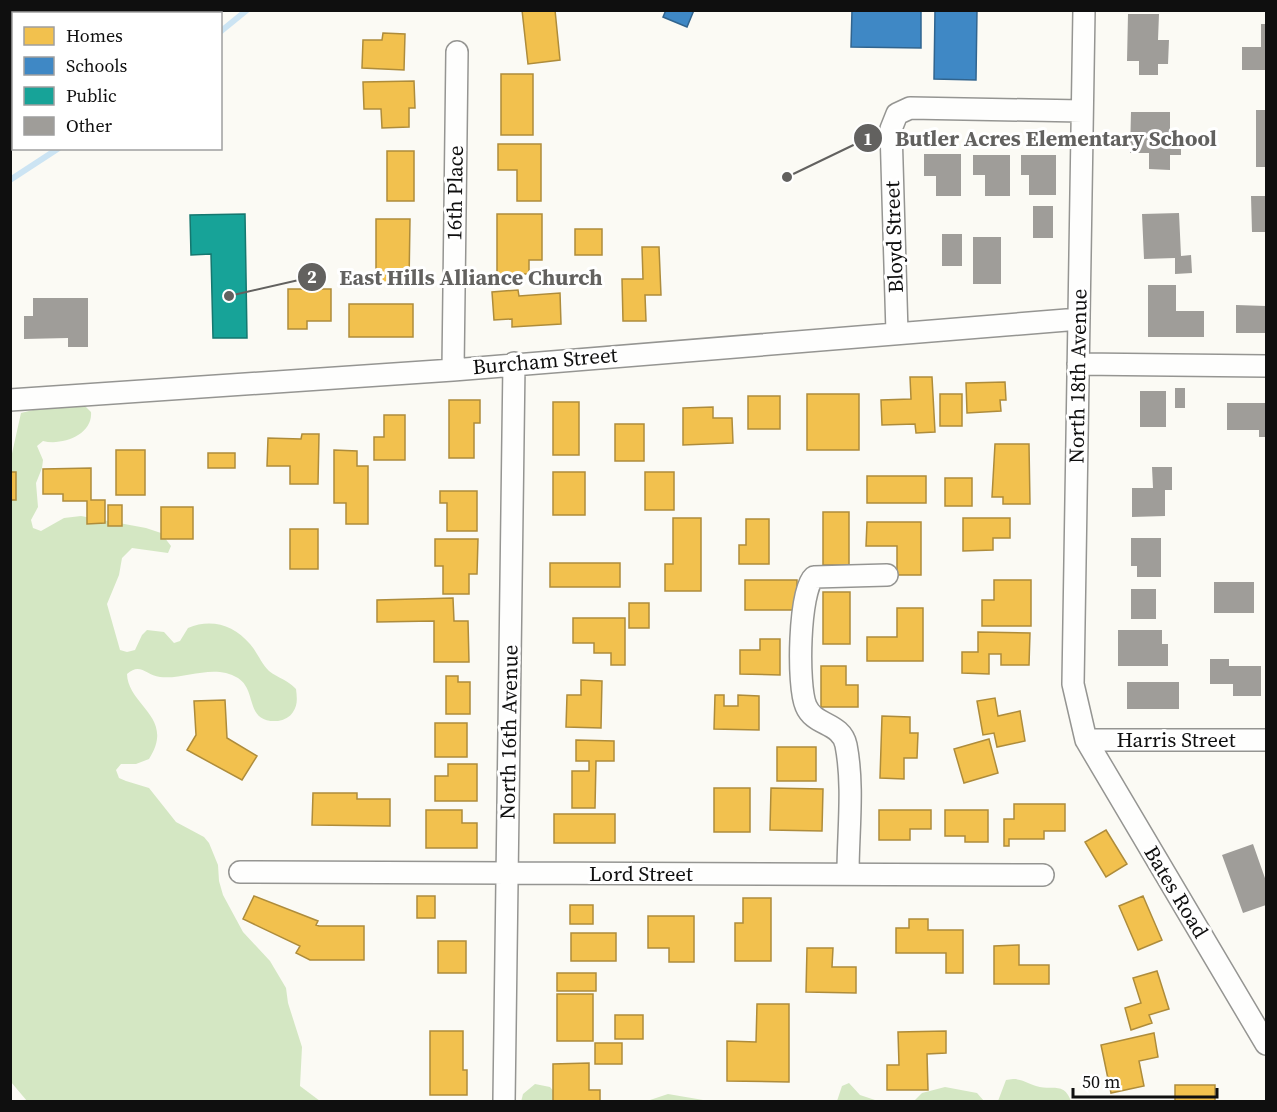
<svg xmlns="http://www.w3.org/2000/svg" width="1277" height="1112" font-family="'Source Serif 4',serif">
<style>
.forest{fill:#d4e7c3}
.homes{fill:#f2c14e;stroke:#ae8c3b;stroke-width:1.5}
.schools{fill:#3f88c5;stroke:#31648e;stroke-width:1.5}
.public{fill:#17a398;stroke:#15776f;stroke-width:1.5}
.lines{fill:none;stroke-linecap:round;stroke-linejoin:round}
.stream{stroke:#cce4f3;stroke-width:6}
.building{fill:#9f9d99}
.minor-casing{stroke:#959592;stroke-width:24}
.minor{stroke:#fefefd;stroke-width:21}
.labels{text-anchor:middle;stroke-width:6;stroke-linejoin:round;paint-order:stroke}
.street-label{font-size:21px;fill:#0f0f0f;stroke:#fff}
.leader{fill:none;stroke:#62615f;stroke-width:2}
.callout-dot{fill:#62615f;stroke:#fff;stroke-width:2}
.mark-label{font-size:18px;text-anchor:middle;font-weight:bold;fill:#fff}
.callout-label{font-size:22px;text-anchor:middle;font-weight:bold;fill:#62615f;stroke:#fff;stroke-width:6;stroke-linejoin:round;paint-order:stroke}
</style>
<rect width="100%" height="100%" fill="#fbfaf4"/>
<!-- forest -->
<path class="forest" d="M78,405L85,406L91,412C93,435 62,446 43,441L37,446L43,460L42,468L36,483L38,507L31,520L33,528L41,531L64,518L81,516L146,528L161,533L171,546L168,553L132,548L122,558L119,575L107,604L120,650L127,652L135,650L142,635L147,630L164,632L174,643L180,641L188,628C211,618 234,625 250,644C257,652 261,663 269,671C278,678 288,680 296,689C297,697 298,705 293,712C290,717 284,720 278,721C244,723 258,691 238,678C213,663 185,680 160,677C146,675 140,662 127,674C128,706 176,717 149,759L136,764H121L116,770L119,778L126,781L149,788L176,822L204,837L209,843L218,865L219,881L223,895L243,932L270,961L286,988L288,1003L302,1047L300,1086L320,1101H27L11,1082V458L21,413L37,409Z
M1013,1079C1022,1079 1027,1083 1036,1086C1051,1091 1064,1081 1071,1101H998L1006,1080Z
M849,1083L860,1095L878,1101H837L842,1086Z
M535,1084L550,1087L563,1102H521L523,1094Z
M945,1087L977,1093L984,1101H914L922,1093Z
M668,1094L709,1101H647Z"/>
<!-- homes -->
<path class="homes" d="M522,10H555L560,60L528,64Z
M383,33L405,34L404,70L362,68L363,40H382Z
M501,74H533V135H501Z
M414,81L415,108H409V127L382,128L381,109H364L363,82Z
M498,144H541V201H517V170H498Z
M387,151H414V201H387Z
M497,214H542V260H529V274H497Z
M376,219H410L409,284H376Z
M575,229H602V255H575Z
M642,247H659L661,295H645L646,321H623L622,279H643Z
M288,289H331V321H307V329H288Z
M518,290L519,296L560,293L561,324L512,327V319L494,320L492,292Z
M349,304H413V337H349Z
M910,377H932L935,432L916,433L915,424L882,425L881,400L911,399Z
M1005,382L1006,400H1000L1001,411L967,413L966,383Z
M807,394H859V450H807Z
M940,394H962V426H940Z
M748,396H780V429H748Z
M449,400H480V423H474V458H449Z
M553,402H579V455H553Z
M713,407V418H732L733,443L683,445V408Z
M384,415H405V460H374V437H384Z
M615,424H644V461H615Z
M302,434H319L318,484H290V466H267L268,438L301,439Z
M995,444H1029L1030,504H1003V497H992Z
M116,450H145V495H116Z
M334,450L357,451V466H368V524H346V503H334Z
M208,453H235V468H208Z
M91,468V500H105V523L87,524V501H63V494H43V469Z
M10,472H16V500H10Z
M553,472H585V515H553Z
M645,472H674V510H645Z
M867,476H926V503H867Z
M945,478H972V506H945Z
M440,491H477V531H447V503H440Z
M108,505H122V526H108Z
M161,507H193V539H161Z
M823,512H849V565H823Z
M673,518H701V591H665V564H673Z
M963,518H1010V538H993V550L963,551Z
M746,519H769V564H739V545H746Z
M867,522H921V575H897V546H866Z
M290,529H318V569H290Z
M435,539H478L477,574H469V594H443V566H435Z
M550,563H620V587H550Z
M745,580H797V610H745Z
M994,580H1031V626H982V600H994Z
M823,592H850V644H823Z
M453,598L454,621H468L469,662H434V621L377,622V600Z
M629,603H649V628H629Z
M897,608H923V661H867V637H897Z
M573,618H625V665H611V653H594V643H573Z
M978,632L1030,633L1029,665H1001V654H989V674L962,673V652H978Z
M760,639H780V675L740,674V650H760Z
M821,666H846V685H858V707H821Z
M446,676H458V682H470V714H446Z
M581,680L602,681L601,728L566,727L567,695H581Z
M715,695H724V706H738V695L759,696V730L714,729Z
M995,698L998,716L1020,711L1025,741L997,747L994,733L983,735L977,701Z
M225,700L227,738L257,756L242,780L187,750L196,735L194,701Z
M882,716L910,717V733H918L917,758H904V779L880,778Z
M435,723H467V757H435Z
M989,739L998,773L964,783L954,749Z
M576,740L614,741V761H596L595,808H572V771H589V761H576Z
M777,747H816V781H777Z
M448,764H477V801H435V776H448Z
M714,788H750V832H714Z
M771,788L823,789L822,831L770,830Z
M313,793H357V799H390V826L312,825Z
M1014,804H1065V831H1044V839H1009V846H1004V819H1014Z
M426,810H462V823H477V848H426Z
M879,810H931V829H910V840H879Z
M945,810H988V842H965V836H945Z
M554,814H615V843H554Z
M1106,830L1127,864L1106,877L1085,842Z
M254,896L318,921L316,925L319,926H364V960H310L296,953L300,946L243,919Z
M417,896H435V918H417Z
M1143,896L1162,940L1138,950L1119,906Z
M743,898H771V961H735V923H743Z
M570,905H593V924H570Z
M648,916H694V962H669V948H648Z
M909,919H928V930H963V973H946V953H896V928H909Z
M571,933H616V961H571Z
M438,941H466V973H438Z
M1019,945V965H1049V984H994V946Z
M807,948H833L832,967H856V993L806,992Z
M1157,971L1169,1009L1149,1015L1152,1023L1131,1030L1125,1008L1141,1003L1133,978Z
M557,973H596V991H557Z
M557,994H593V1041H557Z
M757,1004H789V1082L727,1081V1041L756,1042Z
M615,1015H643V1039H615Z
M430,1031H463V1070H467V1095H430Z
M946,1031V1053L927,1054L928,1090H887V1065H899L898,1032Z
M1154,1033L1158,1057L1139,1061L1144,1086L1111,1093L1101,1045Z
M595,1043H622V1064H595Z
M589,1063V1090H600V1102H553V1064Z
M1175,1085H1215V1102H1175Z"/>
<!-- schools -->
<path class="schools" d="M666,10H694L687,27L663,17Z
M852,10H921V48L851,47Z
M935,10H977L976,80L934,79Z"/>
<!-- public -->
<path class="public" d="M245,214L247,338H213L211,254L191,255L190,215Z"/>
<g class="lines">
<!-- stream -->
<path class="stream" d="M220,32L247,10
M10,180L59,148"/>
</g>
<!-- building -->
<path class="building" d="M10,10H35V14H14V29H10Z
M94,10H120V14H94Z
M1128,14H1159L1158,40H1169L1168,64H1158V75H1139V61H1127Z
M1261,24H1266V70H1242V47H1261Z
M1256,110H1266V167H1256Z
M1131,112H1170V134H1181V155H1170V170L1149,169V153H1130Z
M924,154H961V196H936V176H924Z
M973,155H1010V196H985V175H973Z
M1021,155H1056V195H1029V175H1021Z
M1251,196H1266V232H1252Z
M1033,206H1053V238H1033Z
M1179,213L1181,256L1191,255L1192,273L1175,274V258L1144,259L1142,214Z
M942,234H962V266H942Z
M973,237H1001V284H973Z
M1148,285H1176V311H1204V337H1148Z
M33,298H88V347H68V338L24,339V316H33Z
M1236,305L1266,306V333H1236Z
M1175,388H1185V408H1175Z
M1140,391H1166V427H1140Z
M1227,403H1266V437H1259V430H1227Z
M1152,467H1172V490H1165V516L1132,517V488H1153Z
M1131,538H1161V577H1137V566H1131Z
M1214,582H1254V613H1214Z
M1131,589H1156V619H1131Z
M1118,630H1162V644H1168V666H1118Z
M1210,659H1229V666H1261V696H1233V684H1210Z
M1127,682H1179V709H1127Z
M1253,844L1266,881V905L1243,913L1222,855Z"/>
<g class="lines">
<!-- minor casing -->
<g class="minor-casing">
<path id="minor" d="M1084,10L1073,684L1086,740L1266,1044
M10,69H14
M897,333L891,129L897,114L910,108L1082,111
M1078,364L1266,366
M453,370L457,52
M10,400L453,370L1079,319
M1086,740H1266
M240,872L1043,875
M848,873C848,832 854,786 846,745C841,722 814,726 806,706C797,686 799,590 814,577L887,575
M504,1102L514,363"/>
</g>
<!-- minor -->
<use href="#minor" class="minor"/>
</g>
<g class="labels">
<!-- street labels -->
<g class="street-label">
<text transform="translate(455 193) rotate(-89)" y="7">16th Place</text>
<text transform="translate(894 237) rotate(-92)" y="7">Bloyd Street</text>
<text transform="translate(545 361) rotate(-5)" y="7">Burcham Street</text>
<text transform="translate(1078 376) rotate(-89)" y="7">North 18th Avenue</text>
<text transform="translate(509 732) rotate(-89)" y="7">North 16th Avenue</text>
<text x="1176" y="747">Harris Street</text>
<text x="641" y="881">Lord Street</text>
<text transform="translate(1176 892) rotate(59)" y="7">Bates Road</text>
</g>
</g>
<!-- callouts -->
<path class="leader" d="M787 177L868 138M229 296L312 277"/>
<g class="callout-dot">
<circle cx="787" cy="177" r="6"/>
<circle cx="229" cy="296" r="6"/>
<circle cx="868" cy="138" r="15"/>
<circle cx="312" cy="277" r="15"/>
</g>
<g class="mark-label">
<text x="868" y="145">1</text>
<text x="312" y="283">2</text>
</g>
<g class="callout-label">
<text x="1056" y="146">Butler Acres Elementary School</text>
<text x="471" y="285">East Hills Alliance Church</text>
</g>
<!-- border -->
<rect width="1277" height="1112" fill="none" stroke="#0f0f0f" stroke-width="24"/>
<!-- legend -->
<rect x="12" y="12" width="210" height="138" fill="#ffffff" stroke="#9f9f9f" stroke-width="1.5"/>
<rect x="24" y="27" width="30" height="18" fill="#f2c14e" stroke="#9f9f9f" stroke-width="1.5"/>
<text x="66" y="42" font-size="18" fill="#0f0f0f">Homes</text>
<rect x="24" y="57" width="30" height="18" fill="#3f88c5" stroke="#9f9f9f" stroke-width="1.5"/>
<text x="66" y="72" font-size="18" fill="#0f0f0f">Schools</text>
<rect x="24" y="87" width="30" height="18" fill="#17a398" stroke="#9f9f9f" stroke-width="1.5"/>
<text x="66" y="102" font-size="18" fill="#0f0f0f">Public</text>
<rect x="24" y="117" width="30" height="18" fill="#9f9d99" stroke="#9f9f9f" stroke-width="1.5"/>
<text x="66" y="132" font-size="18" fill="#0f0f0f">Other</text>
<!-- scale -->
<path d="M1073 1088v9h144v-9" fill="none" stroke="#0f0f0f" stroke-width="3"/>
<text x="1082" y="1088" font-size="18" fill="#0f0f0f" stroke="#ffffff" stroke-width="4.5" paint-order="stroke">50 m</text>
</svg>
